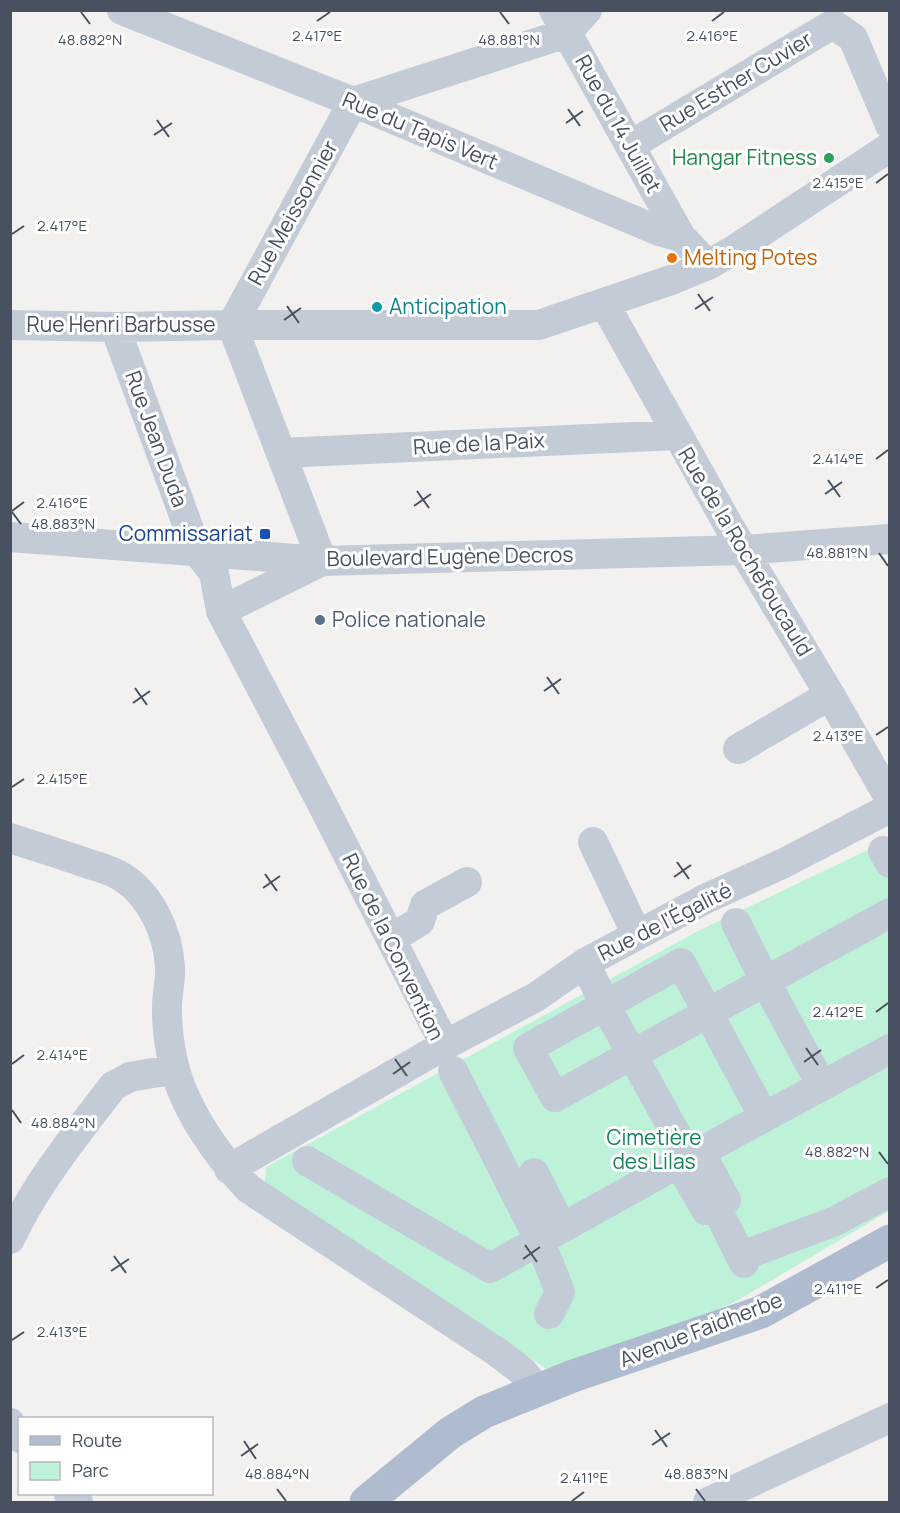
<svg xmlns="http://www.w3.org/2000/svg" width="900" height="1513" font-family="Manrope,sans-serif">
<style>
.green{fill:#bdf2d8}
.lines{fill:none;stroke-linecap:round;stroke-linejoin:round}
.minor{stroke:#c3cbd6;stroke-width:30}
.major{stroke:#afbcd0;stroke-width:33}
.ticks{fill:none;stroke:#47515f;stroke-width:2}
.leisure-dot{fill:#2e9e5b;stroke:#fff;stroke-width:2}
.food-dot{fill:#e8710a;stroke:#fff;stroke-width:2}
.culture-dot{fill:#0f9aa8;stroke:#fff;stroke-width:2}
.transit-dot{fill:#1a4fb4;stroke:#fff;stroke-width:2}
.service-dot{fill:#5c6f8a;stroke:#fff;stroke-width:2}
.labels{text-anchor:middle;stroke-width:6;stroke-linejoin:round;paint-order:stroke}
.street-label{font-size:21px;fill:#47515f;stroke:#fff}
.leisure-label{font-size:21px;fill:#27864d;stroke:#fff;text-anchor:end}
.food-label{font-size:21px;fill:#c56008;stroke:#fff;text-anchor:start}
.culture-label{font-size:21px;fill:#0d838f;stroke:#fff;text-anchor:start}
.transit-label{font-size:21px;fill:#164399;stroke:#fff;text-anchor:end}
.service-label{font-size:21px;fill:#4e5e75;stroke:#fff;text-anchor:start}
.park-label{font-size:21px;fill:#138559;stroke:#fff}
.ticks-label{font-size:15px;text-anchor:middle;fill:#47515f;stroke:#fff;stroke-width:6;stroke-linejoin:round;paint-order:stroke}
</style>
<rect width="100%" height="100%" fill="#f3f1f0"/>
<!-- green -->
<path class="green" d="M889,840V1211L733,1303L644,1341L553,1373L265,1182L266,1167L698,931Z"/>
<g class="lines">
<!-- minor -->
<path class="minor" d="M122,10L353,102L659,231L681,237L708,265
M554,10L681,237
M631,145L833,24L853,38L890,125
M604,303L730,528L830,695L890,799
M10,325L115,327L232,325H539L674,279L708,265L734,250L890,147
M232,325L353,102L567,33L587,10
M115,327L197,551L214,573L221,611L318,796L445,1045
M281,453L677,435
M10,537L322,561L743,550L890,539
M221,611L322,561L232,325
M738,749L830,695
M10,838C34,846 57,853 80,861C94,866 110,869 122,877C151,895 168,933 170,967C171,982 166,997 167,1012C167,1029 170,1049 174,1066C185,1110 218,1157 249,1189L497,1352L522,1371L538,1390
M593,842L637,935
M883,851L890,863
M736,923L765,981L822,1086
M391,939L420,921L425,905L467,882
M585,963L605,1005L689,1158L679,1163L706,1210L715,1205L744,1263
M453,1071L539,1239L560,1292L549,1314
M764,1117L681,963L528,1048L555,1097C666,1036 778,974 890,913
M700,1152L890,1049
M689,1158L700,1152L726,1200L715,1205
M307,1161L490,1268L679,1163
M229,1169L445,1045L536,997L585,963L705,899L784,863L890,808
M534,1173L561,1226
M10,1239C36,1183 76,1135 113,1086L130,1077L175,1069
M750,1253L833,1222L890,1192
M10,1423L20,1438
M69,1494L78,1502
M708,1502L890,1418"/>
<!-- major -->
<path class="major" d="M366,1502L450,1433L484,1412L573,1376L761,1312L890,1241"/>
</g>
<!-- ticks -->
<path class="ticks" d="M81,12L90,24M500,12L509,24M317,21L330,12M712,21L724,12M568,109L580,126M157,120L169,137M566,123L583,111M154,135L172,123M876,183L888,174M12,234L24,226M698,294L710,311M287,306L299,323M695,309L713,297M284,320L301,308M876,459L888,450M828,480L840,497M417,491L429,508M825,494L842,482M414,506L431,494M12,511L24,502M12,512L21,524M879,553L888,566M547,677L559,694M135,688L147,705M544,691L561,679M133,703L150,691M876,735L888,727M12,787L24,779M677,862L689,879M265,874L277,891M674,877L691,865M263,888L280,876M876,1012L888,1003M806,1048L818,1065M395,1059L407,1076M804,1062L821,1050M12,1064L24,1055M393,1074L410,1062M12,1110L21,1123M879,1152L888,1164M525,1245L537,1262M114,1256L126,1273M523,1259L540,1247M111,1271L129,1259M876,1288L888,1280M12,1340L24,1332M655,1430L667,1447M244,1441L256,1459M652,1445L670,1433M241,1456L258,1444M277,1489L286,1501M696,1489L705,1501M572,1501L584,1492"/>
<!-- markers -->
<circle class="leisure-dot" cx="829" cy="158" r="6"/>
<circle class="food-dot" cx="672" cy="258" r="6"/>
<circle class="culture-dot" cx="377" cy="307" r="6"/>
<rect class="transit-dot" x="259" y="528" width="12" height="12" rx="3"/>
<circle class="service-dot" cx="320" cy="620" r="6"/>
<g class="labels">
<!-- street labels -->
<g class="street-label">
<text transform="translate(736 82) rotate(-31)" y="7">Rue Esther Cuvier</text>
<text transform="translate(618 124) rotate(61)" y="7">Rue du 14 Juillet</text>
<text transform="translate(420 131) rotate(23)" y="7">Rue du Tapis Vert</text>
<text transform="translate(293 213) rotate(-61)" y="7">Rue Meissonnier</text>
<text x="121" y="332">Rue Henri Barbusse</text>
<text transform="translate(156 439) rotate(70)" y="7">Rue Jean Duda</text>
<text transform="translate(479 444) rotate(-3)" y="7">Rue de la Paix</text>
<text transform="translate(745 552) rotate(59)" y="7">Rue de la Rochefoucauld</text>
<text transform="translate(450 557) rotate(-1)" y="7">Boulevard Eugène Decros</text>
<text transform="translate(665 922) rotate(-27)" y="7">Rue de l'Égalité</text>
<text transform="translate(393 947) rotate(64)" y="7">Rue de la Convention</text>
<text transform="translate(701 1330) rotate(-21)" y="7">Avenue Faidherbe</text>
</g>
<!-- leisure labels -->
<g class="leisure-label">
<text x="817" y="165">Hangar Fitness</text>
</g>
<!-- food labels -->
<g class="food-label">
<text x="684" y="265">Melting Potes</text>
</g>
<!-- culture labels -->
<g class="culture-label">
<text x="389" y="314">Anticipation</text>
</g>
<!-- transit labels -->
<g class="transit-label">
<text x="253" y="541">Commissariat</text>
</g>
<!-- service labels -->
<g class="service-label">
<text x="332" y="627">Police nationale</text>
</g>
<!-- park labels -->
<g class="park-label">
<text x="654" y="1145">Cimetière<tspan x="654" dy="24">des Lilas</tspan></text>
</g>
</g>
<g class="ticks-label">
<text x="317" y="41">2.417°E</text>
<text x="712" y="41">2.416°E</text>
<text x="90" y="45">48.882°N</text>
<text x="509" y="45">48.881°N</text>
<text x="838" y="188">2.415°E</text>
<text x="62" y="231">2.417°E</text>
<text x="838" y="464">2.414°E</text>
<text x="62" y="508">2.416°E</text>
<text x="63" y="529">48.883°N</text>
<text x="837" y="558">48.881°N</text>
<text x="838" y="741">2.413°E</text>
<text x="62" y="784">2.415°E</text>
<text x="838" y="1017">2.412°E</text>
<text x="62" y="1060">2.414°E</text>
<text x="63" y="1128">48.884°N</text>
<text x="837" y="1157">48.882°N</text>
<text x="838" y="1294">2.411°E</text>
<text x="62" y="1337">2.413°E</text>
<text x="277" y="1479">48.884°N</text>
<text x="696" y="1479">48.883°N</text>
<text x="584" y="1483">2.411°E</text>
</g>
<!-- border -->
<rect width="900" height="1513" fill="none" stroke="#47515f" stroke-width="24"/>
<!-- legend -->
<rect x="18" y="1417" width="195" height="78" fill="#ffffff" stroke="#b5b9bf" stroke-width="1.5"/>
<rect x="30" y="1436" width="30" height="9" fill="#afbcd0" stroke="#b5b9bf" stroke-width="1.5"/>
<text x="72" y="1447" font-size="18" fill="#47515f">Route</text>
<rect x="30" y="1462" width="30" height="18" fill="#bdf2d8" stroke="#b5b9bf" stroke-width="1.5"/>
<text x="72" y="1477" font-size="18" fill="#47515f">Parc</text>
</svg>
